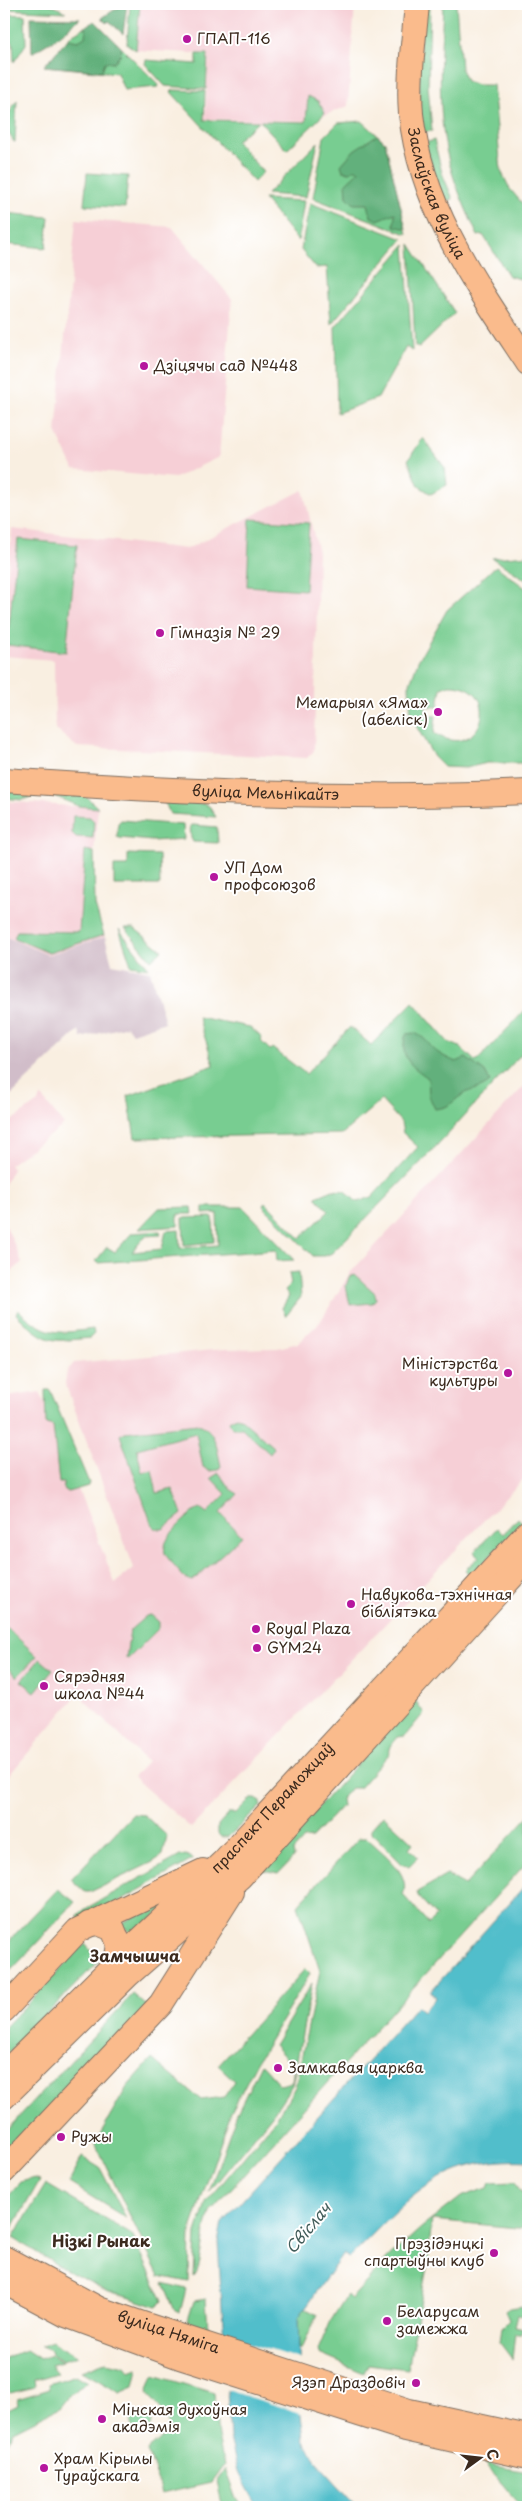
<svg xmlns="http://www.w3.org/2000/svg" width="532" height="2511" font-family="'Playpen Sans',sans-serif">
<style>
.built{fill:#f6cfd6}
.industrial{fill:#d1bdc9}
.green{fill:#78cd91;stroke:#5a7c58;fill-rule:evenodd}
.forest{fill:#62b07b;stroke:#4e6d4c}
.water{fill:#51becb;stroke:#467474}
.pier{fill:#f9efe1}
.lines{fill:none;stroke-linecap:round;stroke-linejoin:round}
.major-casing{stroke:#7e6f62;stroke-width:26}
.major{stroke:#fabb8c;stroke-width:24}
.poi-dot{fill:#b5179e;stroke:#fff;stroke-width:2}
.labels{text-anchor:middle;stroke-width:4;stroke-linejoin:round;paint-order:stroke}
.poi-label{font-size:15px;fill:#3b2a1e;stroke:#fff;text-anchor:start}
.street-label{font-size:15px;fill:#3b2a1e;stroke:#fff}
.neighbourhood-label{font-size:16px;font-weight:bold;fill:#3b2a1e;stroke:#fff}
.water-label{font-size:16px;font-style:italic;fill:#435e5b;stroke:#fff}
</style>
<rect width="100%" height="100%" fill="#fff"/>
<filter id="ink" filterUnits="userSpaceOnUse"><feTurbulence type="fractalNoise" baseFrequency=".02" numOctaves="2"/><feDisplacementMap in="SourceGraphic" scale="10" xChannelSelector="R" yChannelSelector="G"/><feConvolveMatrix kernelMatrix="1 2 1 2 8 2 1 2 1" color-interpolation-filters="sRGB"/></filter>
<filter id="wash" filterUnits="userSpaceOnUse"><feTurbulence type="fractalNoise" baseFrequency=".0096" numOctaves="4" result="noise"/><feDisplacementMap in="SourceGraphic" scale="20" xChannelSelector="R" yChannelSelector="G"/><feGaussianBlur stdDeviation="1.12" result="paint"/><feColorMatrix in="noise" values="0 0 0 0 0 0 0 0 0 0 0 0 0 0 0 0 0 1.4 0 .05"/><feComposite in="paint" operator="in"/></filter>
<g filter="url(#wash)">
<rect width="100%" height="100%" fill="#f9efe1"/>
<!-- built -->
<path class="built" d="M141,4H355L348,106L310,121L205,119L209,54L136,50Z
M76,219L172,227L232,299L219,457L175,478L74,469L56,432Z
M303,490L318,552L314,751L307,758L77,747L55,729L54,660L4,656V609L12,529L187,549Z
M4,801L98,808L94,852L95,905L105,937L48,955L4,936Z
M528,1082V1474L191,1828L133,1777L147,1762L78,1694L4,1781V1392L7,1397L40,1392L115,1583L134,1568L65,1383L67,1371L74,1363L225,1349L278,1348L298,1343L320,1322L350,1273Z
M41,1096L64,1125L9,1165L13,1169L4,1184V1126L38,1102Z
M4,1221L22,1262L4,1279Z"/>
<!-- industrial -->
<path class="industrial" d="M4,936L48,955L105,937L112,964L150,971L165,1022L132,1033L127,1026L81,1038L79,1030L4,1102Z"/>
<!-- green -->
<path class="green" d="M4,4H50L66,12L4,9Z
M130,4H140L136,50L127,44Z
M421,4H430L428,86L432,131L423,132L419,107Z
M443,4H456L461,69L466,81L477,85H493L501,171L510,189L528,210V281L509,276L483,235L478,236C465,208 452,179 446,149C437,102 441,52 443,4Z
M4,14L25,15L26,44L14,62L13,42L7,41V31H4Z
M95,21L159,85L158,87L124,90L117,73L44,66L73,34Z
M197,54H208L206,89L165,86L145,64L146,60L197,64Z
M173,90L205,91L204,120L259,121L236,141L263,172L254,182L171,92Z
M308,96L318,101L325,113L287,150L260,121L306,122Z
M17,100L15,142H14C0,121 5,121 17,100Z
M362,121L385,142L407,234L313,198L324,137L338,123Z
M434,140L442,173L453,199L448,201L441,198L425,143Z
M318,142L306,197L267,194Z
M87,173L128,176L125,208L84,205Z
M264,199L304,201L298,241Z
M310,203L403,239L331,324L327,267L316,268L301,250Z
M4,213L49,217L46,248L4,244Z
M410,244L455,313L419,348L415,346Z
M405,245L412,351L406,347L378,398L337,413L335,327Z
M423,438L445,468L447,485L431,494L419,486L408,460Z
M250,519L309,523L305,590L247,586Z
M18,539L77,545L66,652L7,645Z
M528,555V581L492,558Z
M496,566L528,590V763H487L466,768L444,767L434,757L411,717L409,686L418,661L447,610ZM449,685C506,684 482,765 434,733L436,716L425,715L426,706L438,707L441,688Z
M4,790L86,796L98,808L78,806L54,796H34L22,800L4,798Z
M164,800L205,804L210,807L216,817L170,814Z
M73,816L90,817L94,821L93,838L76,837L72,833Z
M121,820L183,825L184,839L152,841L120,838L117,837L118,823Z
M193,825L217,827L218,843L193,842L191,838L190,826Z
M85,850L94,852L95,905L104,935L49,953L14,938L17,931L79,932Z
M128,854L159,855L160,885H114V866H128Z
M125,928H134L162,950L151,960Z
M119,929L149,968L131,965Z
M413,1002L448,1042L460,1047L476,1062L528,1007V1047L427,1156L332,1253L325,1256H313L263,1206L265,1202L300,1238L329,1211L316,1197L333,1190L345,1191L357,1202L372,1197L418,1147L403,1133L401,1122L381,1100L342,1134L135,1138L128,1096L214,1065L198,1017L250,1027L262,1038L261,1041L270,1050L272,1048L306,1074L350,1027L371,1045Z
M192,1207L193,1214H178V1226L139,1229L159,1208Z
M203,1207H243L294,1260L277,1261L276,1250L98,1263L96,1261L107,1247L115,1252L132,1233L160,1231L161,1235L145,1236L132,1252L162,1249L166,1231L179,1230L180,1248L218,1245L217,1213L203,1214Z
M213,1217L214,1242L184,1245L183,1218Z
M299,1272L301,1297L286,1316L282,1308L289,1296L285,1290L291,1284L289,1273Z
M355,1275L375,1293L376,1299L372,1303L350,1305L346,1286L349,1277Z
M18,1310C48,1336 55,1334 93,1329L94,1334L90,1338C49,1342 47,1344 16,1314Z
M45,1390H50L89,1483L88,1486L68,1492L64,1489L63,1483H59L53,1426L46,1424Z
M236,1417L240,1418L274,1448L270,1454L242,1428H232L229,1421Z
M198,1424C216,1429 217,1450 221,1466L218,1470L209,1471L203,1467L196,1433L137,1449L142,1473L152,1470L157,1493L173,1489L182,1514L163,1529H157L152,1525L120,1435L125,1432Z
M219,1473L230,1489L238,1494L220,1513L242,1536L197,1577L192,1581C183,1579 180,1572 174,1566C172,1562 166,1557 165,1553C160,1538 189,1515 200,1508L207,1513L226,1494L211,1478Z
M518,1518L522,1522L471,1576L465,1570L479,1557L474,1552L497,1528L503,1534Z
M151,1615L159,1622V1628L128,1659L126,1658L130,1630L146,1616Z
M4,1625L37,1656L17,1677L4,1665Z
M40,1659L53,1670L35,1692L21,1681Z
M415,1700L424,1713L405,1736L398,1737L389,1748L390,1753L359,1788H351L341,1799L342,1806L312,1838L304,1839L293,1851L294,1857L279,1873L262,1870Z
M250,1799H256L261,1802V1806L228,1837H221L218,1834V1825L229,1813H236Z
M133,1814L144,1815L167,1836L163,1855L153,1862L90,1892H85L71,1879Z
M383,1815L413,1843L409,1848L418,1857L409,1866L403,1865L371,1832V1829Z
M528,1817V1861L211,2211C203,2227 203,2267 194,2276L196,2233L206,2203L277,2117L295,2087L320,1971L298,1905L359,1838H367C381,1852 412,1873 403,1895L429,1924L436,1916L418,1896L417,1892L447,1875L465,1885Z
M186,1855L194,1859L88,1919H79L78,1915L85,1909L180,1856Z
M58,1889L75,1902L4,1978V1946Z
M182,1892L131,1938L128,1930L118,1925Z
M85,1944L99,1961L4,2057V2028Z
M305,1969L310,1974L259,2058L231,2112L190,2232L189,2282L159,2276L95,2143L127,2087L152,2059L201,2100L224,2097L235,2081L218,2065Z
M312,1983L292,2085L272,2115L209,2192L236,2115L261,2064L280,2085L292,2082L294,2067L274,2045Z
M133,1994L147,2006L4,2157V2133Z
M82,2157L100,2168L126,2218L69,2183Z
M34,2178L40,2180L8,2236L4,2233V2201L21,2182Z
M515,2182L521,2192H528V2229L432,2220L427,2267L408,2369L368,2364L364,2373L319,2354L318,2350L330,2322L347,2295L351,2299L388,2258L421,2228L461,2197L488,2188L490,2183Z
M46,2184L132,2235L163,2301L157,2307L106,2290L67,2271L13,2238Z
M163,2283L186,2289L180,2313L175,2311Z
M206,2299L208,2330L187,2323L194,2301Z
M526,2305H528V2311H526L525,2316L517,2315L514,2327L523,2329L522,2334H515L512,2359L500,2343L502,2327L509,2320L505,2311C511,2306 518,2308 526,2305Z
M305,2308L317,2315L302,2348H299L298,2318Z
M52,2341L77,2356L63,2361L52,2354L51,2350L41,2346Z
M26,2350L40,2359L51,2355L62,2362L50,2365L57,2373L34,2380L35,2387L10,2393L4,2387V2358Z
M106,2362L125,2366L129,2371L138,2368L134,2387L120,2393L82,2371Z
M76,2375L88,2382L71,2393L59,2408L13,2431L4,2448V2412L18,2405L17,2399L50,2389L49,2384Z
M153,2375L214,2393L218,2437L224,2465L211,2483L161,2494L153,2465L146,2452C150,2446 156,2444 161,2438C178,2421 157,2406 147,2393Z
M131 2423a10 10 0 1 1 20 0a10 10 0 1 1-20 0Z
M485,2464L528,2472V2507H522Z
M225,2469L236,2499L242,2507H223L217,2481Z"/>
<!-- forest -->
<path class="forest" d="M123,4H127L123,34L109,21L107,23L102,18Z
M31,17L80,18L60,36L32,53Z
M95,21L122,48L120,55L114,63L105,62L102,71L44,66L68,39L78,41L85,37L86,26Z
M377,135L385,142L406,229L394,226L395,213L378,220L371,217L368,204H354L347,197L346,183L359,171L356,169L350,172L343,171L341,165L354,150Z
M415,1033C429,1040 427,1044 437,1052C443,1056 449,1059 456,1062L466,1058L485,1072L490,1082C479,1091 470,1089 462,1095C449,1104 451,1107 435,1109L429,1096L428,1078C410,1065 399,1058 406,1034Z"/>
<!-- water -->
<path class="water" d="M528,1882V2161C439,2156 408,2200 349,2258L343,2254L298,2318L301,2415L304,2438L315,2460L358,2507H258L238,2471L230,2438L218,2242L222,2223L417,2006L423,2011L436,1997L430,1992Z"/>
<!-- pier -->
<path class="pier" d="M220,2334L302,2360L304,2414L224,2389Z"/>
</g>
<g filter="url(#ink)">
<g class="lines">
<!-- major casing -->
<g class="major-casing">
<g id="major">
<path id="s1" d="M417,4C414,39 408,78 411,114C421,208 477,286 528,363"/>
<path id="s2" d="M4,780C179,792 353,800 528,792"/>
<path d="M89,1924L98,1923L113,1929L119,1944L116,1963"/>
<path d="M4,2010L78,1930L203,1871"/>
<path id="s3" d="M4,2074L116,1963L223,1862L528,1532"/>
<path d="M4,2097L128,1975L240,1877L528,1559"/>
<path d="M4,2171L161,2004L232,1892"/>
<path id="s4" d="M4,2258L99,2309L143,2324L409,2411L528,2437"/>
<path d="M4,2282L66,2315L180,2357L406,2429L528,2457"/>
</g>
</g>
<!-- major -->
<use href="#major" class="major"/>
</g>
</g>
<!-- markers -->
<g class="poi-dot">
<circle cx="187" cy="39" r="5"/>
<circle cx="144" cy="366" r="5"/>
<circle cx="160" cy="633" r="5"/>
<circle cx="438" cy="712" r="5"/>
<circle cx="214" cy="877" r="5"/>
<circle cx="508" cy="1373" r="5"/>
<circle cx="351" cy="1604" r="5"/>
<circle cx="256" cy="1629" r="5"/>
<circle cx="257" cy="1648" r="5"/>
<circle cx="44" cy="1686" r="5"/>
<circle cx="278" cy="2068" r="5"/>
<circle cx="61" cy="2137" r="5"/>
<circle cx="494" cy="2253" r="5"/>
<circle cx="387" cy="2321" r="5"/>
<circle cx="416" cy="2383" r="5"/>
<circle cx="102" cy="2419" r="5"/>
<circle cx="44" cy="2468" r="5"/>
</g>
<g class="labels">
<!-- poi labels -->
<g class="poi-label">
<text x="197" y="44">ГПАП-116</text>
<text x="154" y="371">Дзіцячы сад №448</text>
<text x="170" y="638">Гімназія № 29</text>
<text x="428" y="708" text-anchor="end">Мемарыял «Яма»<tspan x="428" dy="17">(абеліск)</tspan></text>
<text x="224" y="873">УП Дом<tspan x="224" dy="17">профсоюзов</tspan></text>
<text x="498" y="1369" text-anchor="end">Міністэрства<tspan x="498" dy="17">культуры</tspan></text>
<text x="361" y="1600">Навукова-тэхнічная<tspan x="361" dy="17">бібліятэка</tspan></text>
<text x="266" y="1634">Royal Plaza</text>
<text x="267" y="1653">GYM24</text>
<text x="54" y="1682">Сярэдняя<tspan x="54" dy="17">школа №44</tspan></text>
<text x="288" y="2073">Замкавая царква</text>
<text x="71" y="2142">Ружы</text>
<text x="484" y="2249" text-anchor="end">Прэзідэнцкі<tspan x="484" dy="17">спартыўны клуб</tspan></text>
<text x="397" y="2317">Беларусам<tspan x="397" dy="17">замежжа</tspan></text>
<text x="406" y="2388" text-anchor="end">Язэп Драздовіч</text>
<text x="112" y="2415">Мінская духоўная<tspan x="112" dy="17">акадэмія</tspan></text>
<text x="54" y="2464">Храм Кірылы<tspan x="54" dy="17">Тураўскага</tspan></text>
</g>
<!-- street labels -->
<g class="street-label">
<text dy="5" stroke="none"><textPath href="#s1" startOffset="194">Заслаўская вуліца</textPath></text>
<text dy="5" stroke="none"><textPath href="#s2" startOffset="262">вуліца Мельнікайтэ</textPath></text>
<text dy="5" stroke="none"><textPath href="#s3" startOffset="378">праспект Пераможцаў</textPath></text>
<text dy="5" stroke="none"><textPath href="#s4" startOffset="181">вуліца Няміга</textPath></text>
</g>
<!-- neighbourhood labels -->
<g class="neighbourhood-label">
<text x="135" y="1962">Замчышча</text>
<text x="101" y="2247">Нізкі Рынак</text>
</g>
<!-- water labels -->
<g class="water-label">
<text transform="translate(308 2228) rotate(-50)" y="6">Свіслач</text>
</g>
</g>
<!-- margin -->
<rect width="532" height="2511" fill="none" stroke="#fff" stroke-width="20"/>
<!-- north arrow -->
<g transform="translate(480 2458) rotate(75)" stroke="#ffffff" stroke-width="4" paint-order="stroke">
<path d="M0-4L9 19L0 12L-9 19Z" fill="#3b2a1e"/>
<text y="-8" font-size="14" font-weight="bold" text-anchor="middle" fill="#3b2a1e">С</text>
</g>
</svg>
